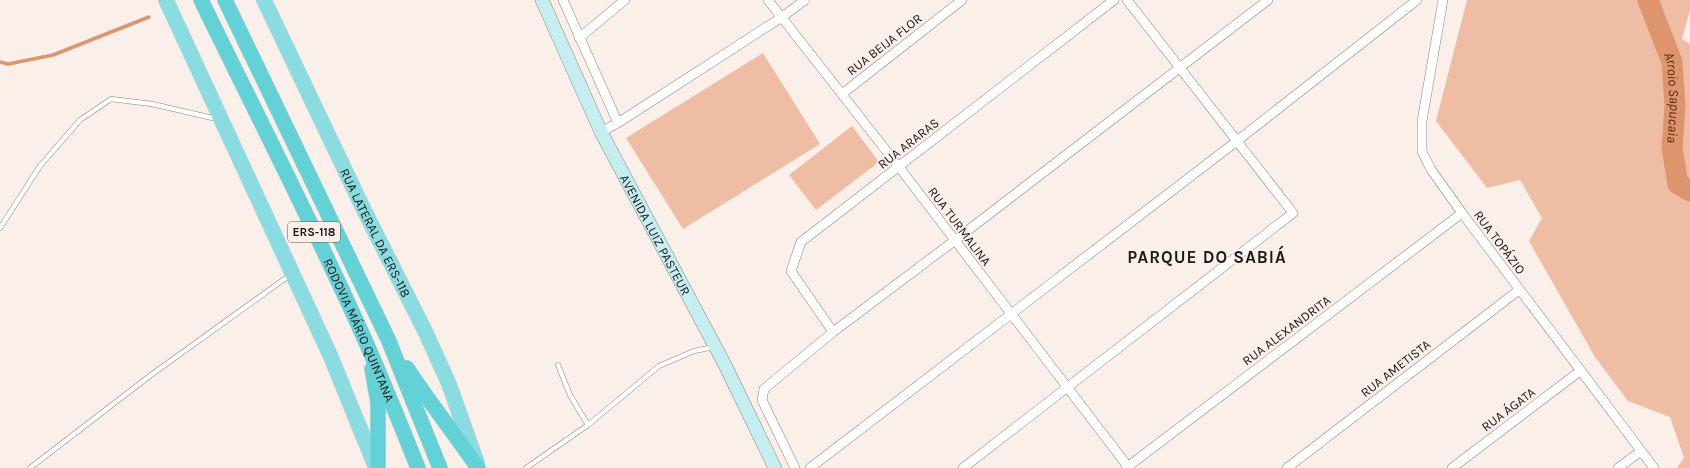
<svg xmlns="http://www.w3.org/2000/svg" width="1690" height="468" font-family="Karla,sans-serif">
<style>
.green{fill:#eebda3}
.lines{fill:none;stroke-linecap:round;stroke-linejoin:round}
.stream{stroke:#de956e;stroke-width:3.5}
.river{stroke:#de956e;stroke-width:21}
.service-casing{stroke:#8d827c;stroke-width:5.5}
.minor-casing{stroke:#8d827c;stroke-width:10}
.secondary-casing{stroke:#8d827c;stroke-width:14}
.primary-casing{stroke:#d2d1d0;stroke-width:16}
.trunk-casing{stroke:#d2d1d0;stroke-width:16}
.service{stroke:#fff;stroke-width:4.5}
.minor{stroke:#fff;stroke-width:9}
.secondary{stroke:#c4eef0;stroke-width:13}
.primary{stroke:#89dde1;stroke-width:15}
.trunk{stroke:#62d2d7;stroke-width:15}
.labels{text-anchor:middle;stroke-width:3.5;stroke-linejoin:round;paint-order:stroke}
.shield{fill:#fbefe9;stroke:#5f5855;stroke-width:1}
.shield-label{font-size:12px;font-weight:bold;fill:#1c1816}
.street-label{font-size:13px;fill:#1c1816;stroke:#fbefe9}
.water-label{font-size:14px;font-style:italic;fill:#5b2c0e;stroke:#fbefe9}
.district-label{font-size:17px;font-weight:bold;letter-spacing:1px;fill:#1c1816;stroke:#fbefe9}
</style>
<rect width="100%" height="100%" fill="#fbefe9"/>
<!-- green -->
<path class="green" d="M1467,0H1690V10L1682,39L1690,44V468H1677L1684,458L1670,417L1628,401L1595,357L1529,241L1542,218L1520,180L1487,188L1436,121Z
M763,53L820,144L683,229L626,138Z
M852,126L879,162L816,210L789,175Z"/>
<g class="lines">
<!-- stream -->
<path class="stream" d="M0,62L8,64L53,55L149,17"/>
<!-- river -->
<path class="river" id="s1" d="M1648,0L1672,62L1675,106L1672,148L1678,184L1690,191"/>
<!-- service casing -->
<g class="service-casing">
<path id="service" d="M0,228L40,166L80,120L111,99L152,104L217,119
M558,365L570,395L588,425
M30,468L151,375L290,275
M526,468L588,425L659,366L694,351L714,347"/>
</g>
<!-- minor casing -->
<g class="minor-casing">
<path id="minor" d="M563,0L618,123
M768,0L899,167L1129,468
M1443,0L1422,121V152L1432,171L1462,213L1654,468
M579,38L625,0
M842,94L962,0
M601,132L621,121L782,17L805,0
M833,332L791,271L801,242L1114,0
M795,468L762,400L764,389L833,332L954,241L1268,0
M810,468L1237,141L1417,0
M963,468L1293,213L1127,0
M1126,468L1462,213
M1287,468L1519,290
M1452,468L1580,371
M1618,468L1641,451"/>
</g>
<!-- secondary casing -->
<g class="secondary-casing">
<g id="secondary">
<path id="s2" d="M542,0L601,132L725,365L775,468"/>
</g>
</g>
<!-- primary casing -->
<g class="primary-casing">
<g id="primary">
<path d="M166,0L331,357L376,468"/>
<path id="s3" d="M264,0L363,208L425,331L449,384L477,463"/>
</g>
</g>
<!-- trunk casing -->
<g class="trunk-casing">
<g id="trunk">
<path id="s4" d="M201,0C254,109 310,218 360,329C381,375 399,421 418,468"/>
<path d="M225,0L388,339L440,468"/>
<path d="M407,368C429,402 455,434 478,468"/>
<path d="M372,369L378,403V468"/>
</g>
</g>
<!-- service -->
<use href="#service" class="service"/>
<!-- minor -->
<use href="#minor" class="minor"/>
<!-- secondary -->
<use href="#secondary" class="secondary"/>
<!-- primary -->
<use href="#primary" class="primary"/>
<!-- trunk -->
<use href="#trunk" class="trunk"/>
</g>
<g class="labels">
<!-- shield labels -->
<rect class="shield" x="288" y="222" width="52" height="20" rx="3"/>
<g class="shield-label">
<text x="314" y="236">ERS-118</text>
</g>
<!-- street labels -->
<g class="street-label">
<text transform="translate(884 44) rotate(-38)" y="5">RUA BEIJA FLOR</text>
<text transform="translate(908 143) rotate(-38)" y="5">RUA ARARAS</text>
<text transform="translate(960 226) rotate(53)" y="5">RUA TURMALINA</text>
<text dy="5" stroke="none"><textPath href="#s3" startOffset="258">RUA LATERAL DA ERS-118</textPath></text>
<text dy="5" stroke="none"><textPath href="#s2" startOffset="261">AVENIDA LUIZ PASTEUR</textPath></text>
<text transform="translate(1500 242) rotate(53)" y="5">RUA TOPÁZIO</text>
<text dy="5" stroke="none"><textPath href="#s4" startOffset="366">RODOVIA MÁRIO QUINTANA</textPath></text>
<text transform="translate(1286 330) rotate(-37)" y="5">RUA ALEXANDRITA</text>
<text transform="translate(1395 368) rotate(-38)" y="5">RUA AMETISTA</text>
<text transform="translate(1508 409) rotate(-37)" y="5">RUA ÁGATA</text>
</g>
<!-- water labels -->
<g class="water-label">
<text dy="5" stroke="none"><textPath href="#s1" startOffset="102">Arroio Sapucaia</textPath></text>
</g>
<!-- district labels -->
<g class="district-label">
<text x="1207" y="263">PARQUE DO SABIÁ</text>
</g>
</g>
</svg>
